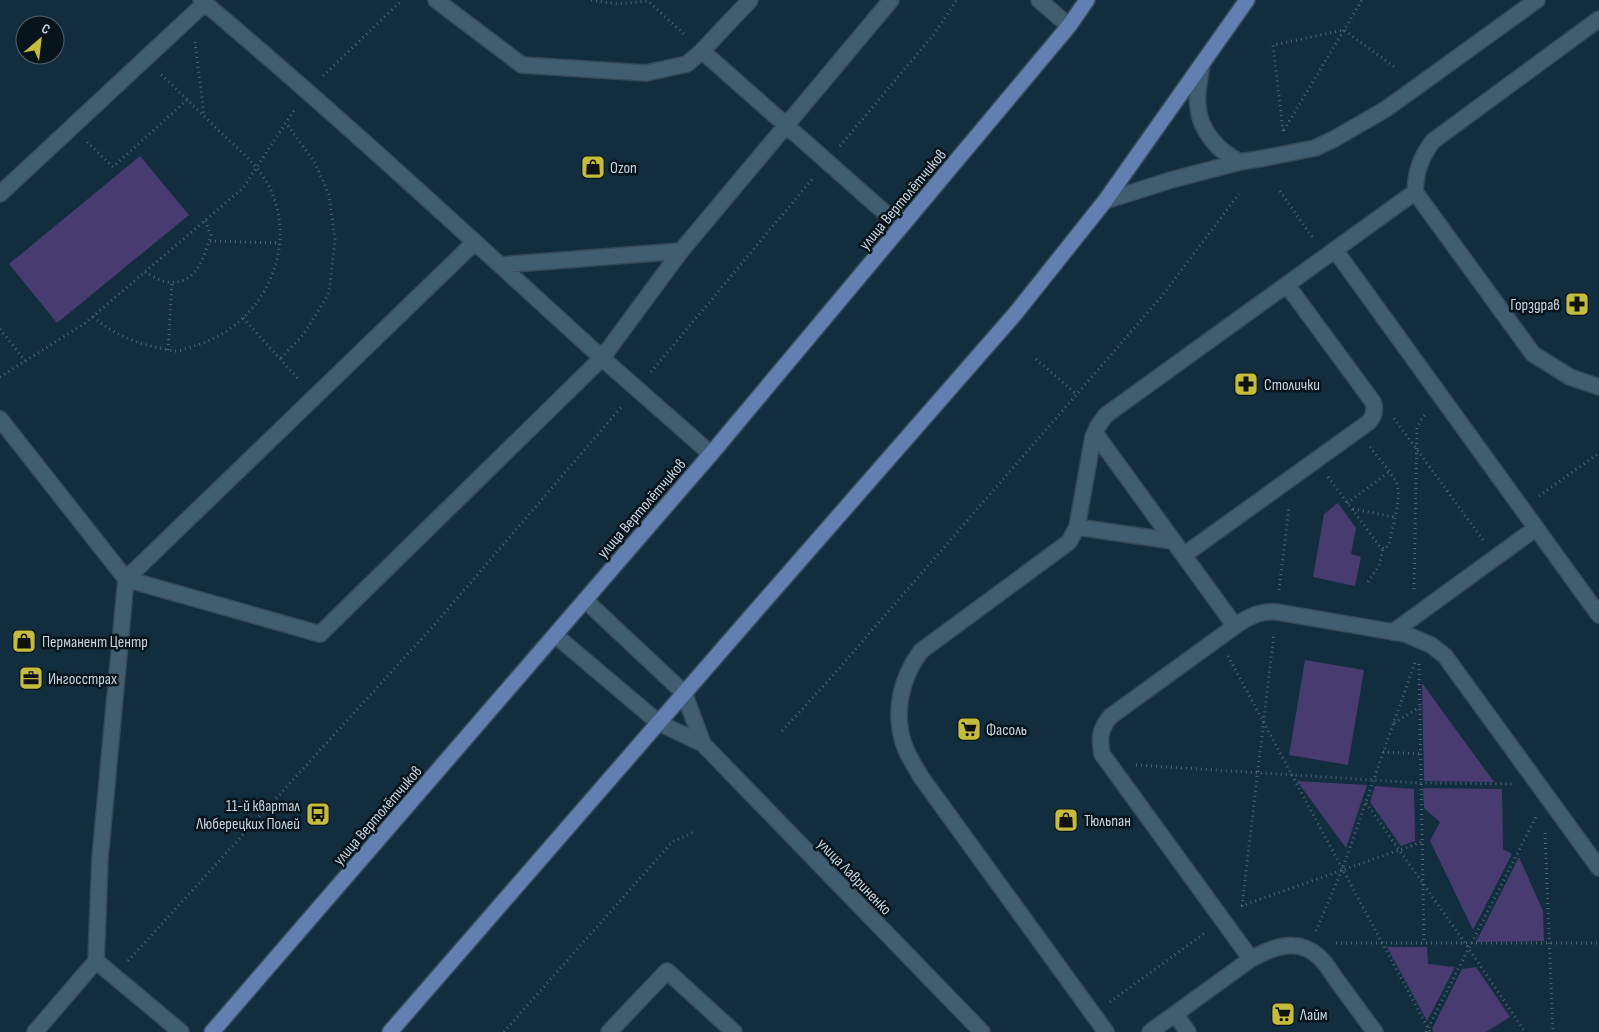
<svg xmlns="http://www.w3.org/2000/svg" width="1599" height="1032" font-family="'Sofia Sans Condensed',sans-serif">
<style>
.green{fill:#473b70}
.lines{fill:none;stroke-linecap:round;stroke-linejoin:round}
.minor-casing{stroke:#374a58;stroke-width:18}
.major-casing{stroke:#374a58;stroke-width:18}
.path{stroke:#516877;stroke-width:3;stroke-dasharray:1 4;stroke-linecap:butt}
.minor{stroke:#415e71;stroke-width:15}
.major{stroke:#617fb1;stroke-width:15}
.labels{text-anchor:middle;stroke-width:5;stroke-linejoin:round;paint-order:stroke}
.poi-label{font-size:16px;fill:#c5d4df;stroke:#08141b;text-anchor:start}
.street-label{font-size:16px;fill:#c5d4df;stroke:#08141b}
</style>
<rect width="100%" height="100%" fill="#112d3e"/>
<!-- green -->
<path class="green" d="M140,156L189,215L57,323L9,264Z
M1338,503L1356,528L1351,554L1361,557L1355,586L1313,577L1324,514Z
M1305,660L1364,670L1348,765L1289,755Z
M1422,683L1494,782L1424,781Z
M1297,781L1367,785L1346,848Z
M1375,786L1414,789L1415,841L1401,846L1370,802Z
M1423,788L1502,789L1503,849L1512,854L1473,930L1430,841L1440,822L1424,808Z
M1519,857L1543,911L1544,941L1476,942Z
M1387,947H1427L1428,964L1455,967L1427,1021Z
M1476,967L1510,1017L1486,1032H1433L1432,1029L1462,969Z"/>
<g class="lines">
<!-- minor casing -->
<g class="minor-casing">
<path id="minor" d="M201,0C338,115 470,238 602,358L320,634L126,579L475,242
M436,0L522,65L646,73L687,64L702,51L750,0
M1039,0L1069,26
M1599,19L1433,141C1420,158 1416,172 1415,192L1533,354L1570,377L1599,387
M702,51L901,227
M1202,64C1200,78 1196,93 1198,107C1200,131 1219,152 1240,162
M0,194L205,3
M1105,201L1171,180L1240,162L1264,158L1315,148L1334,139L1386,109L1537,0
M1335,250L1599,615
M681,251L602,358L711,454
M500,265L681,251L891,0
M0,419L126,579L100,858L96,961L35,1032
M1095,433L1235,626
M1077,527L1173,541
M1184,555L1369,422C1374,416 1376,410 1373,402L1287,285
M585,600L684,693L703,744
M1393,632L1536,528
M555,635L659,723L703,744L982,1032
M1251,959L1102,754C1099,738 1100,728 1111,716L1238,624C1251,615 1262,611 1277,612L1405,634L1431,645L1445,656L1599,868
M96,961L181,1032
M1175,1014L1188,1032
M609,1032L667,971L734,1032
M1106,1032L921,777C916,768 910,759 906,750C892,716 900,679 921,651L1069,542L1077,527L1093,437L1098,426L1106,415L1415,192
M1150,1032L1251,959C1273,947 1297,937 1319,957C1327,964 1332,974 1338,982C1350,998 1362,1015 1375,1032"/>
</g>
<!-- major casing -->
<g class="major-casing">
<path id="major" d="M212,1032L711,454L1069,26L1087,0
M390,1032L753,614L1015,314L1105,201L1247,0"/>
</g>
<!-- path -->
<path class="path" d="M591,0L618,4L648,1L686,36
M195,42L204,115
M323,76L402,0
M1284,130L1362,0
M1283,131L1273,45L1344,30L1396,68
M87,142L113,167L187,100
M840,146L934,34L957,0
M1280,191L1314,240
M210,241L279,243
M145,272C151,275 159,281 167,282C196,286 204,257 211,235L205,221
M93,317C114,334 134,343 160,348C165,349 171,351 175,351C181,351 188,348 194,346C256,329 296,260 274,198C264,169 238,149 217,129C198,110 179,92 160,73
M243,318L300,381
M0,329L25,361
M168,350L172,282
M281,358L304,334L329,293L335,239L329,195L315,163L286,123
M1036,359L1076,394
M651,372L814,177
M0,377L84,324L243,188L295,109
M1394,418L1483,540
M1328,477L1380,547L1385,549L1389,544C1392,529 1403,495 1396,482C1389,469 1378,458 1370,447
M1539,496L1599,453
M1347,503L1389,472
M1353,509L1394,517
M1368,582L1379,566L1383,548
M1414,589L1417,428L1422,418L1426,414
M1279,590L1289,507
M1228,656L1430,1032
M1419,664L1424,943
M1394,723L1420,707
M782,731L828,681L1162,296L1239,194
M1383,752L1421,754
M1136,765L1421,783L1512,784
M1366,803L1465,943L1525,1032
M1545,833L1553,1032
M1241,906L1422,842
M1242,906L1274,633
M1316,931L1342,870L1415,662
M1336,943H1599
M128,961L435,624L623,405
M1110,1002L1206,932
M504,1032L672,842L694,832
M1426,1032L1536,817"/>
<!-- minor -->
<use href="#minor" class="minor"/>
<!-- major -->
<use href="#major" class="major"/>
</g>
<!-- icons -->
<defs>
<g id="shop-square" transform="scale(1.25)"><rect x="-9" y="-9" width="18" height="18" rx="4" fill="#c5bc3d" stroke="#08141b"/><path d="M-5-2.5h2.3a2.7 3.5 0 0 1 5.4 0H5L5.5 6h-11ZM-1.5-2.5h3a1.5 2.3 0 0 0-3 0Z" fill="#111"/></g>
<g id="pharmacy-square" transform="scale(1.25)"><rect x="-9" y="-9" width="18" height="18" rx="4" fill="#c5bc3d" stroke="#08141b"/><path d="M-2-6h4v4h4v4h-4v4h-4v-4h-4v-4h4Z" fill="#111"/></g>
<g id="office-square" transform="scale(1.25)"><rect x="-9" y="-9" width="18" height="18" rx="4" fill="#c5bc3d" stroke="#08141b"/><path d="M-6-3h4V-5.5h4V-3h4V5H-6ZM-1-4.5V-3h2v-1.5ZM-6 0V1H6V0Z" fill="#111"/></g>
<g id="supermarket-square" transform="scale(1.25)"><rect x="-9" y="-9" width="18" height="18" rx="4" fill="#c5bc3d" stroke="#08141b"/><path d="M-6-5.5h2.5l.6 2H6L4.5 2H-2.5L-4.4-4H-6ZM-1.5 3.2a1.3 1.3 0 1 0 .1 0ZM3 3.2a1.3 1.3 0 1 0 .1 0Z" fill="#111"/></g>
<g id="bus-square" transform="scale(1.25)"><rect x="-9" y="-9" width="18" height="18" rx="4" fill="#c5bc3d" stroke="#08141b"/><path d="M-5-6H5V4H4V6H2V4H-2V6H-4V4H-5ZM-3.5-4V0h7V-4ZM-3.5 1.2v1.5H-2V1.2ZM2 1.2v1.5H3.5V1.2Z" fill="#111"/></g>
</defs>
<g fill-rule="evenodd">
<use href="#shop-square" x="593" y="167"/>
<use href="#pharmacy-square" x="1577" y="304"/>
<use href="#pharmacy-square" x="1246" y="384"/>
<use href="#shop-square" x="24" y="641"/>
<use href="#office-square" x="31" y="678"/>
<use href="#supermarket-square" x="969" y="729"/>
<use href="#bus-square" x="318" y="814"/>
<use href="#shop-square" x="1066" y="820"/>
<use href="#supermarket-square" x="1283" y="1014"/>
</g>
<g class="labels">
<!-- poi labels -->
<g class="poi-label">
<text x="610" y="173">Ozon</text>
<text x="1560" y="310" text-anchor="end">Горздрав</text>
<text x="1264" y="390">Столички</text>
<text x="42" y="647">Перманент Центр</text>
<text x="48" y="684">Ингосстрах</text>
<text x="986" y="735">Фасоль</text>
<text x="300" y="811" text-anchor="end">11-й квартал<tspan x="300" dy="18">Люберецких Полей</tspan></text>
<text x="1084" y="826">Тюльпан</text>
<text x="1300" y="1020">Лайм</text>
</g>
<!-- street labels -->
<g class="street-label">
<text transform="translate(902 199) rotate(-50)" y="6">улица Вертолётчиков</text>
<text transform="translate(641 508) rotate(-49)" y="6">улица Вертолётчиков</text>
<text transform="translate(377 815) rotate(-49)" y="6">улица Вертолётчиков</text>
<text transform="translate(855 876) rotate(46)" y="6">улица Лавриненко</text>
</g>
</g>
<!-- north arrow -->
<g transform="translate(40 40) rotate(28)"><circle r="24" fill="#08141b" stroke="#546169"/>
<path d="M0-4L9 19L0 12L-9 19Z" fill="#c5bc3d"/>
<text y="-8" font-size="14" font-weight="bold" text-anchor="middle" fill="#c5d4df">С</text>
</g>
</svg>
